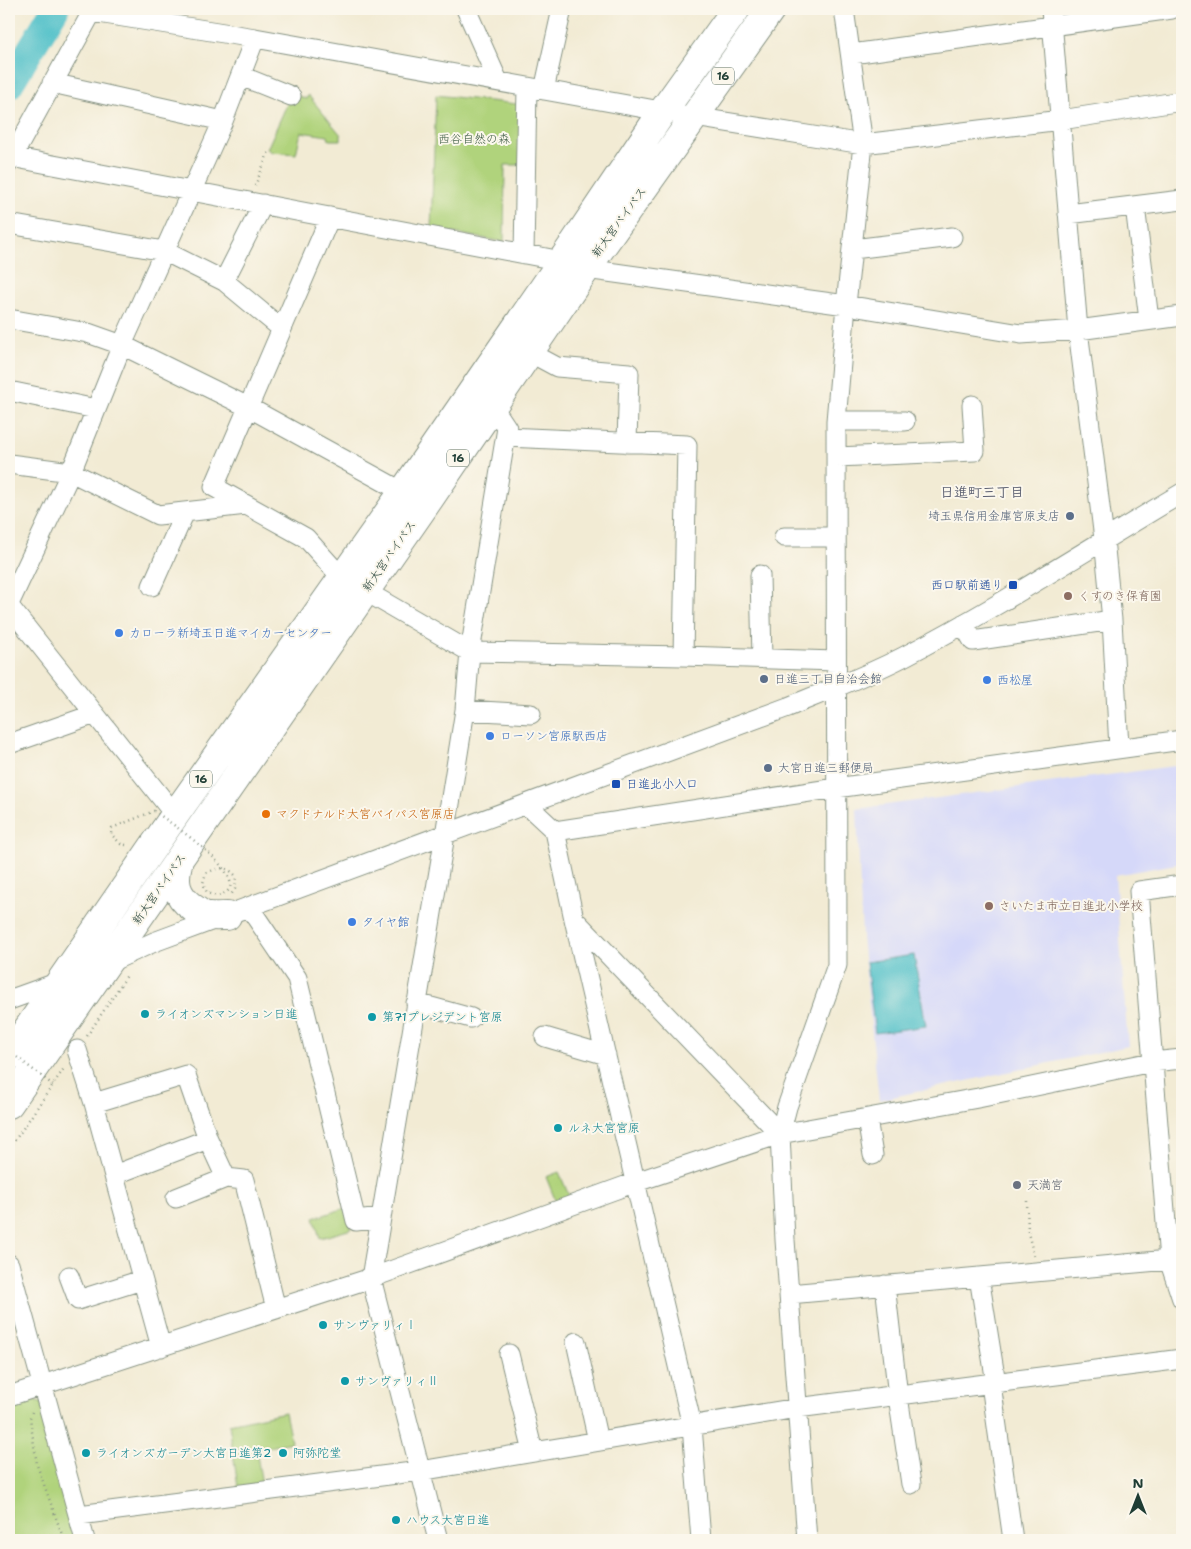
<svg xmlns="http://www.w3.org/2000/svg" width="1191" height="1549" font-family="'Shantell Sans','Klee One',sans-serif">
<style>
.built{fill:#d5d8f9}
.green{fill:#b0d37c;stroke:#688858}
.water{fill:#53c1c9;stroke:#397f7e}
.lines{fill:none;stroke-linecap:round;stroke-linejoin:round}
.river{stroke:#53c1c9;stroke-width:28}
.minor-casing{stroke:#889484;stroke-width:21}
.highway-casing{stroke:#889484;stroke-width:30}
.path{stroke:#889484;stroke-width:2.5;stroke-dasharray:1 4;stroke-linecap:butt}
.minor{stroke:#fff;stroke-width:19}
.highway{stroke:#fff;stroke-width:28}
.path-bridge{stroke:#889484;stroke-width:2.5;stroke-dasharray:1 4;stroke-linecap:butt}
.service-dot{fill:#5c6f8a;stroke:#fbf7ec;stroke-width:2}
.transit-dot{fill:#1a4fb4;stroke:#fbf7ec;stroke-width:2}
.education-dot{fill:#8d6e63;stroke:#fbf7ec;stroke-width:2}
.shop-dot{fill:#3f7fe0;stroke:#fbf7ec;stroke-width:2}
.food-dot{fill:#e8710a;stroke:#fbf7ec;stroke-width:2}
.culture-dot{fill:#0f9aa8;stroke:#fbf7ec;stroke-width:2}
.worship-dot{fill:#6b7280;stroke:#fbf7ec;stroke-width:2}
.labels{text-anchor:middle;stroke-width:4;stroke-linejoin:round;paint-order:stroke}
.shield{fill:#fbf7ec;stroke:#61756b;stroke-width:1}
.shield-label{font-size:11px;font-weight:bold;fill:#1f3d34}
.park-label{font-size:12px;fill:#3c5b42;stroke:#fbf7ec}
.street-label{font-size:12px;fill:#1f3d34;stroke:#fbf7ec}
.service-label{font-size:12px;fill:#4e5e75;stroke:#fbf7ec;text-anchor:start}
.transit-label{font-size:12px;fill:#164399;stroke:#fbf7ec;text-anchor:end}
.education-label{font-size:12px;fill:#785e54;stroke:#fbf7ec;text-anchor:start}
.shop-label{font-size:12px;fill:#366cbe;stroke:#fbf7ec;text-anchor:start}
.food-label{font-size:12px;fill:#c56008;stroke:#fbf7ec;text-anchor:start}
.culture-label{font-size:12px;fill:#0d838f;stroke:#fbf7ec;text-anchor:start}
.worship-label{font-size:12px;fill:#5b616d;stroke:#fbf7ec;text-anchor:start}
.neighbourhood-label{font-size:14px;font-weight:bold;fill:#5d6172;stroke:#fbf7ec}
</style>
<rect width="100%" height="100%" fill="#fbf7ec"/>
<filter id="ink" filterUnits="userSpaceOnUse"><feTurbulence type="fractalNoise" baseFrequency=".02" numOctaves="2"/><feDisplacementMap in="SourceGraphic" scale="10" xChannelSelector="R" yChannelSelector="G"/><feConvolveMatrix kernelMatrix="1 2 1 2 8 2 1 2 1" color-interpolation-filters="sRGB"/></filter>
<filter id="wash" filterUnits="userSpaceOnUse"><feTurbulence type="fractalNoise" baseFrequency=".0096" numOctaves="4" result="noise"/><feDisplacementMap in="SourceGraphic" scale="20" xChannelSelector="R" yChannelSelector="G"/><feGaussianBlur stdDeviation="1.12" result="paint"/><feColorMatrix in="noise" values="0 0 0 0 0 0 0 0 0 0 0 0 0 0 0 0 0 1.4 0 .05"/><feComposite in="paint" operator="in"/></filter>
<g filter="url(#wash)">
<rect width="100%" height="100%" fill="#f2ebd4"/>
<!-- built -->
<path class="built" d="M1182,765V863L1115,875L1128,1046L879,1100L862,937L857,809Z"/>
<!-- green -->
<path class="green" d="M292,93L306,99L308,95L341,135V140H329L328,136L301,132L296,154L272,152L267,149Z
M436,95L526,105L524,165H505L504,242L431,229Z
M559,1172L570,1198L556,1202L546,1177Z
M346,1208L352,1229L320,1238L314,1218Z
M27,1398L41,1402L77,1540H9V1404Z
M285,1412L291,1442L256,1450L262,1484L238,1488L229,1424Z"/>
<!-- water -->
<path class="water" d="M914,955L926,1026L875,1033L866,962Z"/>
<g class="lines">
<!-- river -->
<path class="river" d="M9,85L55,9"/>
</g>
</g>
<g filter="url(#ink)">
<g class="lines">
<!-- minor casing -->
<g class="minor-casing">
<path id="minor" d="M466,9L498,81
M1051,9L1078,330L1104,539L1112,620L1119,748
M255,38L694,117L863,144L1061,120L1182,101
M852,54L1172,9
M241,76L291,96
M52,83L223,121
M544,90L562,9
M11,157L562,261
M9,163L92,12L255,38L223,121L122,345L71,472L9,604
M1135,206L1149,320
M1068,214L1182,200
M330,217L214,487L306,538L342,578
M9,224L164,251L224,281L282,329
M853,249L952,237
M524,254L527,87
M586,269L846,305L1021,334L1078,330L1182,316
M224,281L263,204
M9,319L88,333L122,345L248,407L403,492
M529,352L557,367L629,373L627,443
M9,391L96,409
M836,421H905
M506,437L687,445L683,656
M837,457L975,451L972,405
M9,464L71,472L158,515L246,505
M784,537H836
M760,575L762,658
M152,586L185,512
M365,591L470,652L683,656L836,661
M9,606L175,815
M963,624L973,641L1112,620
M465,710L531,714
M9,744L95,714
M526,804L555,831L836,788L1182,740
M555,831L574,919L692,1426L701,1540
M1182,885L1139,891L1169,1260L1182,1299
M249,907L297,978L356,1221L381,1218
M575,920L780,1134
M108,963L154,942L788,707C827,691 866,676 903,657C999,607 1089,548 1182,493
M9,1000L62,981
M416,1003L471,1018
M545,1037L606,1055
M77,1050L94,1103L161,1347
M94,1103L186,1075L208,1139L226,1178L244,1180L276,1309
M867,1119L873,1155
M114,1175L208,1139
M176,1198L226,1178
M9,1264L85,1540
M69,1276L78,1300L142,1280
M979,1277L996,1383
M885,1285L898,1396L911,1484
M789,1294L1169,1260L1182,1254
M576,1342L598,1441
M509,1354L533,1452
M991,1384L1013,1540
M9,1396L371,1278L636,1182L780,1134L978,1098L1152,1062L1182,1059
M79,1515L420,1471L797,1408L1182,1359
M438,1540L371,1278L445,835L465,710L470,652L507,428L493,407
M807,1540L785,1240L780,1134L787,1107L837,965L836,421L846,305L863,144L844,9"/>
</g>
<!-- highway casing -->
<g class="highway-casing">
<path id="highway" d="M179,860C173,881 175,895 193,908C196,910 200,913 203,915C211,917 220,916 227,916
M9,1056L175,815L403,492L562,261L663,111L736,9
M9,1104L430,498L586,269L771,9"/>
</g>
<!-- path -->
<path class="path" d="M255,186L269,151
M216,869C225,867 229,869 236,876L235,889L231,895
M87,1036L128,974
M9,1149L65,1067
M1027,1201L1028,1233L1034,1256
M32,1412L30,1418L37,1465L64,1540"/>
<!-- minor -->
<use href="#minor" class="minor"/>
<!-- highway -->
<use href="#highway" class="highway"/>
<!-- path-bridge -->
<path class="path-bridge" d="M126,845L121,844L111,834L112,828L154,811C166,820 266,885 217,896L207,893L203,883L206,873L216,869
M9,1051L53,1085"/>
</g>
</g>
<!-- markers -->
<g class="service-dot">
<circle cx="1070" cy="516" r="5"/>
<circle cx="764" cy="679" r="5"/>
<circle cx="768" cy="768" r="5"/>
</g>
<g class="transit-dot">
<rect x="1008" y="580" width="10" height="10" rx="2.5"/>
<rect x="611" y="779" width="10" height="10" rx="2.5"/>
</g>
<g class="education-dot">
<circle cx="1068" cy="596" r="5"/>
<circle cx="989" cy="906" r="5"/>
</g>
<g class="shop-dot">
<circle cx="119" cy="633" r="5"/>
<circle cx="987" cy="680" r="5"/>
<circle cx="490" cy="736" r="5"/>
<circle cx="352" cy="922" r="5"/>
</g>
<circle class="food-dot" cx="266" cy="814" r="5"/>
<g class="culture-dot">
<circle cx="145" cy="1014" r="5"/>
<circle cx="372" cy="1017" r="5"/>
<circle cx="558" cy="1128" r="5"/>
<circle cx="323" cy="1325" r="5"/>
<circle cx="345" cy="1381" r="5"/>
<circle cx="86" cy="1453" r="5"/>
<circle cx="283" cy="1453" r="5"/>
<circle cx="396" cy="1520" r="5"/>
</g>
<circle class="worship-dot" cx="1017" cy="1185" r="5"/>
<g class="labels">
<!-- shield labels -->
<g class="shield">
<rect x="712" y="67.5" width="22" height="17" rx="4"/>
<rect x="447" y="449.5" width="22" height="17" rx="4"/>
<rect x="190" y="770.5" width="22" height="17" rx="4"/>
</g>
<g class="shield-label">
<text x="723" y="80">16</text>
<text x="458" y="462">16</text>
<text x="201" y="783">16</text>
</g>
<!-- park labels -->
<g class="park-label">
<text x="474" y="143">西谷自然の森</text>
</g>
<!-- street labels -->
<g class="street-label">
<text transform="translate(619 222) rotate(-54)" y="4">新大宮バイパス</text>
<text transform="translate(389 556) rotate(-55)" y="4">新大宮バイパス</text>
<text transform="translate(159 889) rotate(-55)" y="4">新大宮バイパス</text>
</g>
<!-- service labels -->
<g class="service-label">
<text x="1060" y="520" text-anchor="end">埼玉県信用金庫宮原支店</text>
<text x="774" y="683">日進三丁目自治会館</text>
<text x="778" y="772">大宮日進三郵便局</text>
</g>
<!-- transit labels -->
<g class="transit-label">
<text x="1003" y="589">西口駅前通り</text>
<text x="626" y="788" text-anchor="start">日進北小入口</text>
</g>
<!-- education labels -->
<g class="education-label">
<text x="1078" y="600">くすのき保育園</text>
<text x="999" y="910">さいたま市立日進北小学校</text>
</g>
<!-- shop labels -->
<g class="shop-label">
<text x="129" y="637">カローラ新埼玉日進マイカーセンター</text>
<text x="997" y="684">西松屋</text>
<text x="500" y="740">ローソン宮原駅西店</text>
<text x="362" y="926">タイヤ館</text>
</g>
<!-- food labels -->
<g class="food-label">
<text x="276" y="818">マクドナルド大宮バイパス宮原店</text>
</g>
<!-- culture labels -->
<g class="culture-label">
<text x="155" y="1018">ライオンズマンション日進</text>
<text x="382" y="1021">第71プレジデント宮原</text>
<text x="568" y="1132">ルネ大宮宮原</text>
<text x="333" y="1329">サンヴァリィⅠ</text>
<text x="355" y="1385">サンヴァリィⅡ</text>
<text x="96" y="1457">ライオンズガーデン大宮日進第2</text>
<text x="293" y="1457">阿弥陀堂</text>
<text x="406" y="1524">ハウス大宮日進</text>
</g>
<!-- worship labels -->
<g class="worship-label">
<text x="1027" y="1189">天満宮</text>
</g>
<!-- neighbourhood labels -->
<g class="neighbourhood-label">
<text x="982" y="497">日進町三丁目</text>
</g>
</g>
<!-- margin -->
<rect width="1191" height="1549" fill="none" stroke="#fbf7ec" stroke-width="30"/>
<!-- north arrow -->
<g transform="translate(1138 1496)" stroke="#fbf7ec" stroke-width="4" paint-order="stroke">
<path d="M0-4L9 19L0 12L-9 19Z" fill="#1f3d34"/>
<text y="-8" font-size="14" font-weight="bold" text-anchor="middle" fill="#1f3d34">N</text>
</g>
</svg>
